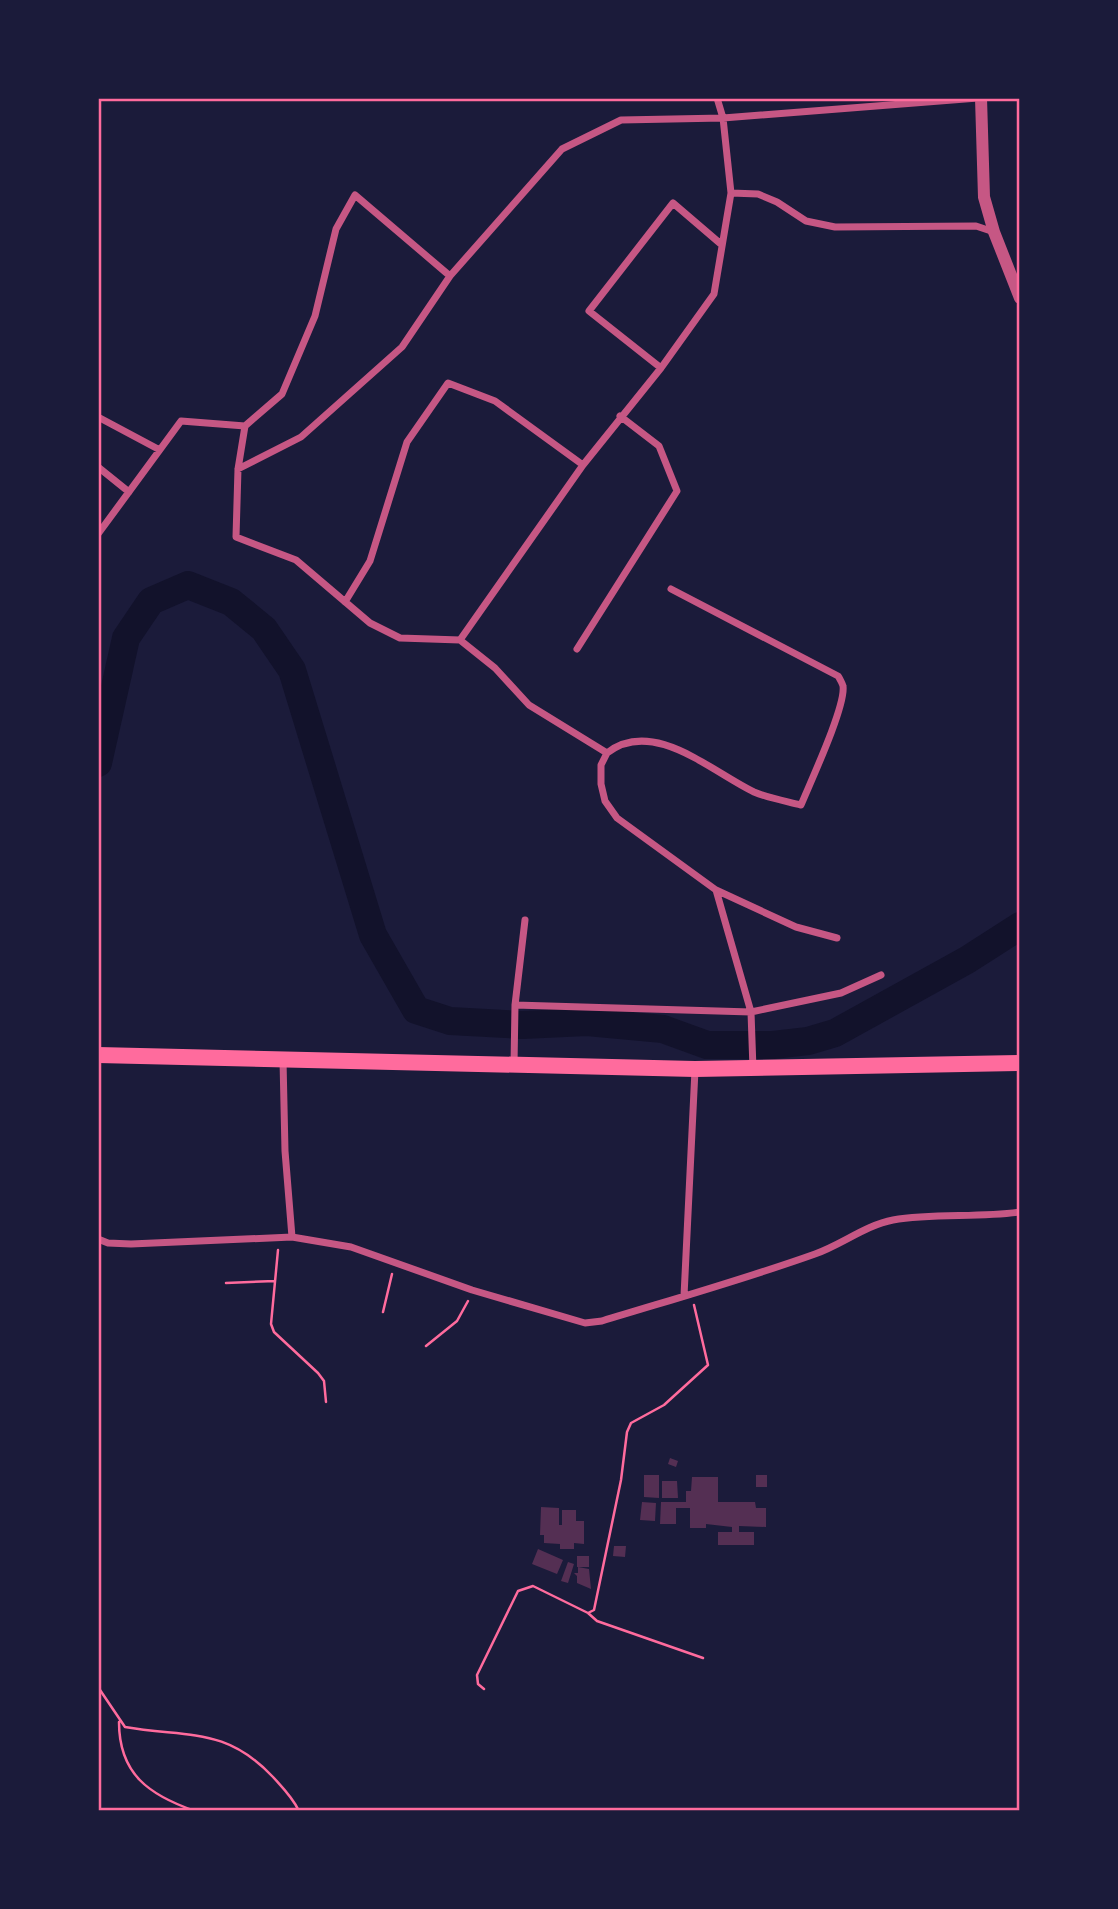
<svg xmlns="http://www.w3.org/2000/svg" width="1118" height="1909" font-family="'Sofia Sans Condensed',sans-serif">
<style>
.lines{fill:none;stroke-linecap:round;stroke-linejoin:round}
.river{stroke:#12122b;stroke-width:28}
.building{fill:#542f53}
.path{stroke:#ff6b9d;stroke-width:2.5}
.minor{stroke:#c65784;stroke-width:7}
.tertiary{stroke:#c65784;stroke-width:12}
.primary{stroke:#ff6b9d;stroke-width:16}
.neatline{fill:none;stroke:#ff6b9d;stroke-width:2.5}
</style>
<rect width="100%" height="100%" fill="#1b1b3a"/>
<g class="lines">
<!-- river -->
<path class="river" d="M98,763L126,638L151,601L188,585L231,602L264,629L292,670L373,935L416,1010L450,1021L522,1025L587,1022L663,1029L707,1045H773L808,1041L835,1033L967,960L1020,926"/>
</g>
<!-- building -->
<path class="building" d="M670,1458L678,1461L676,1467L668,1464Z
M644,1475H659V1498L644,1497Z
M756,1475H767V1487H756Z
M692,1477H718V1502H755L756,1508H766V1527L739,1526V1532H754V1545H718V1532H732V1527L706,1524V1528H690V1508H676V1524H660L661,1502H686V1491H691Z
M662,1481H677L678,1498H662Z
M642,1502L656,1503L655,1521L640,1520Z
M541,1507L559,1508V1525H562V1510H576V1521H584V1544L574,1543V1549H560V1544L544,1543V1535H540Z
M614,1546H626L625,1557L613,1556Z
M538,1549L563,1560L557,1574L532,1564Z
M577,1556H589V1567H577Z
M568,1562L574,1564L568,1583L561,1581Z
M578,1567L589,1569L591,1589L577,1583V1576L574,1573H578Z"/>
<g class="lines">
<!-- path -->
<path class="path" d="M278,1250L271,1324L274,1332L318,1373L324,1381L326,1402
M226,1283L275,1281
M383,1312L392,1274
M426,1346L457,1321L468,1301
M588,1613L597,1621L703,1658
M98,1687L125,1727C187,1738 225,1726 273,1777C283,1788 293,1798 299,1811
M484,1689L478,1684L477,1675L518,1591L533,1586L588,1613L594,1610L621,1480L627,1432L631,1423L664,1405L708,1365L694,1305
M119,1722C119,1774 149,1795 195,1811"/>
<!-- minor -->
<path class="minor" d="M731,193L758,194L777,202L806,221L835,227L976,226L994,232
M450,276L355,195L336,229L315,316L282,394L245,426L238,469L236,537L296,560L370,623L400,638L460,640L495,668L529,705L607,753L601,765V784L605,801L617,818L716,890L751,1012L753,1069
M661,368L589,311L673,203L722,245
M98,417L158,449
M98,467L129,492
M238,469L301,437L402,347L450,276L562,149L621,120L723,118L978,98
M98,534L181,421L245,426
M345,602L370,561L407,442L448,383L495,401L583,465
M460,640L583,465L661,368L714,294L731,193L723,118L717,98
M577,649L677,491L659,446L620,416
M607,753C653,717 712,772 754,792C768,798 785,801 801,805C810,783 846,706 843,686C843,685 839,677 838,676L671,589
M716,890L796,927L837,938
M525,920L515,1005L751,1012L841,993L881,975
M283,1060L285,1151L292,1237
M514,1065L515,1005
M98,1239L108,1243L131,1244L292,1237L351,1247L472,1290L585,1323L602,1321C674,1299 745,1279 815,1254C841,1245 866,1225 893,1220C934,1213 978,1218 1020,1212
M684,1296L695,1070"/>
<!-- tertiary -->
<path class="tertiary" d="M981,98L984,197L994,232L1020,298"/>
<!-- primary -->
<path class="primary" d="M98,1055L695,1069L1020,1063"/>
</g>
<!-- border -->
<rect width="1118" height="1909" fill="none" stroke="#1b1b3a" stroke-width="200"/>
<rect x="100" y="100" width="918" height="1709" class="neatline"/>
</svg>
